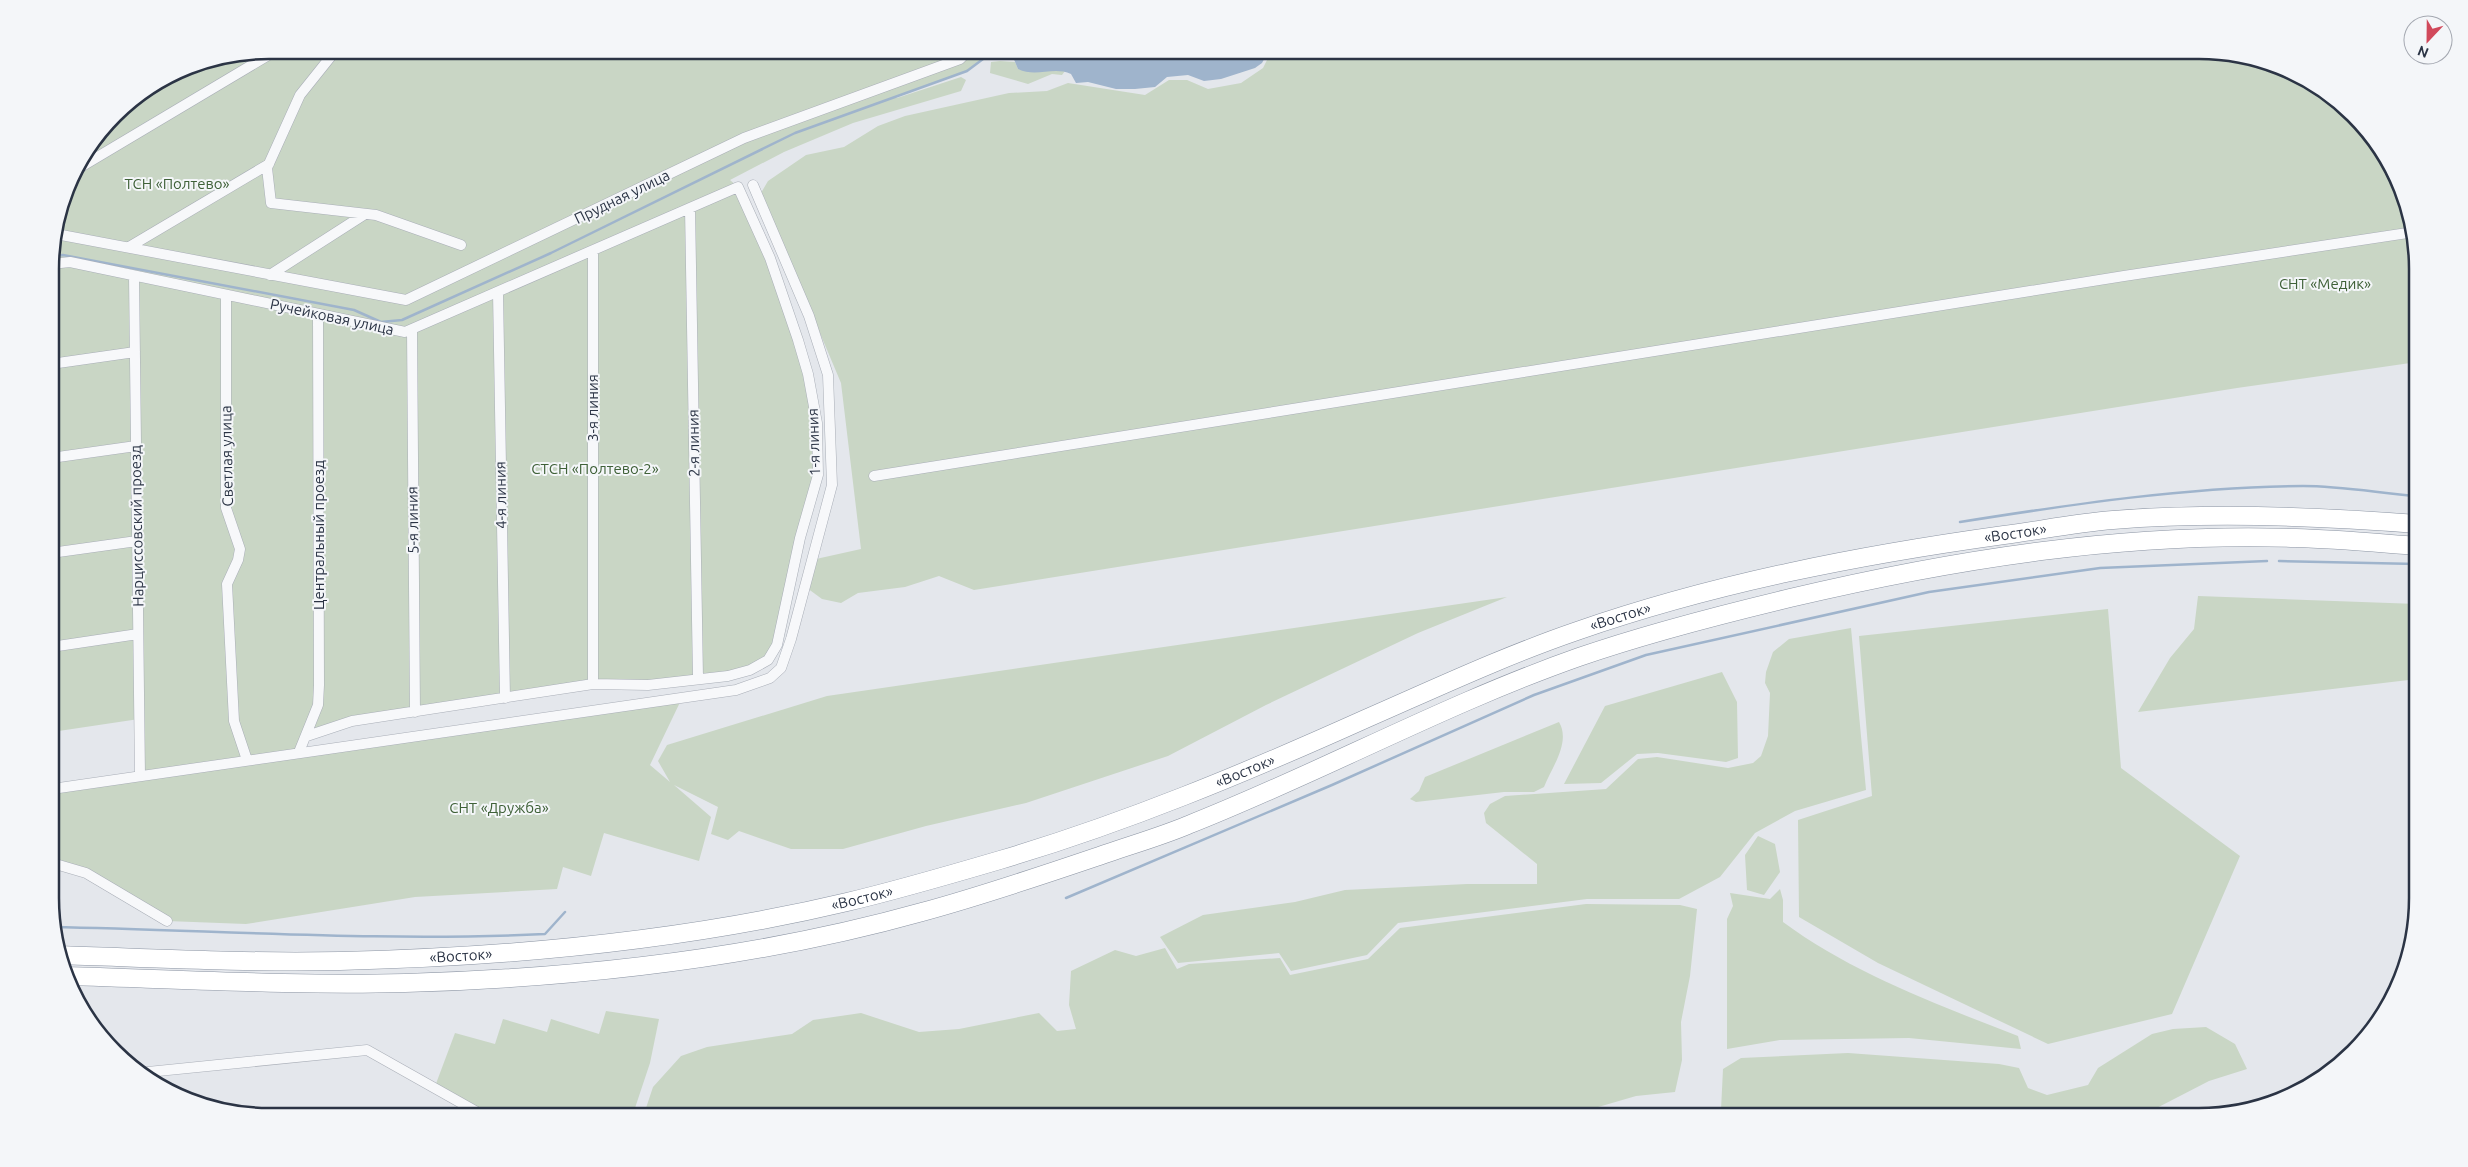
<svg xmlns="http://www.w3.org/2000/svg" width="2468" height="1167" font-family="Ubuntu,sans-serif">
<style>
.green{fill:#c9d6c5}
.water{fill:#9fb4cc}
.lines{fill:none;stroke-linecap:round;stroke-linejoin:round}
.stream{stroke:#9fb4cc;stroke-width:2.5}
.minor-casing{stroke:#a9aeb7;stroke-width:11}
.trunk-casing{stroke:#8b94a3;stroke-width:19}
.minor{stroke:#f7f8fa;stroke-width:10}
.trunk{stroke:#fff;stroke-width:18}
.labels{text-anchor:middle;stroke-width:4;stroke-linejoin:round;paint-order:stroke}
.park-label{font-size:15px;fill:#3f6138;stroke:#f4f6f9}
.street-label{font-size:15px;fill:#2b3445;stroke:#f4f6f9}
.rim{fill:none;stroke:#2b3445;stroke-width:2.5}
</style>
<rect width="100%" height="100%" fill="#e4e7ec"/>
<!-- green -->
<path class="green" d="M269,50H993L967,71L894,97L897,98L961,77L966,80L961,91L853,123L784,152L730,180L738,187L808,374L818,475L777,645L768,660L728,676L593,684L415,712L307,736L299,751L683,696L650,765L670,782L658,761L667,745L827,696L1507,597L1418,633L1266,705L1168,756L1026,803L926,826L843,849H791L739,831L728,840L711,834L718,807L674,785L711,817L699,861L604,833L591,876L563,867L557,889L415,897L246,924L167,921L86,873L52,863V789L140,776L139,719L52,732L50,254L73,172L124,104L185,67Z
M1272,50H2199L2283,67L2333,95L2373,136L2401,185L2416,240L2417,362L2237,388L974,590L939,576L905,587L858,593L841,603L822,599L807,588V561L861,549L841,383L761,193L768,181L806,155L844,147L878,126L905,116L1009,93L1047,91L1068,83L1145,95L1169,80H1187L1208,89L1241,83L1263,68Z
M1000,61L1015,62L1018,69L1038,72L1058,69L1065,71L1062,75L1052,74L1028,84L990,73L991,62Z
M2198,596L2417,604V679L2138,712L2170,658L2194,629Z
M2108,609L2121,768L2240,856L2172,1014L2048,1044L1878,963L1799,917L1798,820L1872,796L1859,636Z
M1851,628L1866,790L1795,811L1755,833L1720,877L1679,899H1587L1398,923L1367,955L1291,971L1279,953L1178,963L1160,937L1203,915L1295,902L1345,890L1467,884H1537V864L1486,823L1484,813L1490,804L1505,796L1606,789L1638,759L1657,757L1728,768L1753,763L1761,756L1768,736L1770,693L1765,683L1766,672L1773,652L1789,639Z
M1722,672L1737,702L1738,758L1726,762L1658,753L1637,754L1601,783L1564,784L1605,706Z
M1559,722C1571,742 1552,767 1544,787L1534,792H1504L1416,802L1410,799L1419,791L1425,777Z
M1758,836L1775,844L1780,872L1764,895L1747,890L1745,855Z
M1780,889L1783,900V922C1852,973 1938,1005 2018,1036L2021,1049L1909,1038L1780,1040L1727,1049V919L1733,906L1730,893L1770,899Z
M1586,904L1680,905L1697,909L1690,976L1681,1022L1682,1060L1675,1092L1636,1096L1564,1117H654L644,1114L653,1087L681,1056L707,1047L792,1034L813,1020L861,1013L919,1032L959,1029L1039,1013L1057,1031L1076,1029L1069,1005L1071,971L1115,950L1136,956L1165,948L1177,969L1189,964L1280,958L1290,975L1368,959L1400,928Z
M606,1011L659,1019L650,1063L632,1117H484L434,1089L455,1033L495,1044L503,1019L547,1032L551,1019L599,1034Z
M2206,1027L2235,1044L2247,1069L2209,1081L2147,1113L2122,1107L2086,1117H1728L1721,1110L1723,1069L1741,1058L1848,1053L1999,1064L2019,1068L2028,1088L2047,1095L2088,1085L2098,1068L2152,1034L2173,1029Z
M1661,1108L1692,1112L1690,1117H1642Z"/>
<!-- water -->
<path class="water" d="M1010,50H1269L1262,63L1255,68L1221,79L1204,81L1188,75L1167,77L1155,87L1135,89H1116L1088,82L1076,83L1071,74C1053,66 1036,78 1018,69Z"/>
<g class="lines">
<!-- stream -->
<path class="stream" d="M50,256L63,255L354,310L381,322L402,320L551,253L795,133L967,71L995,50
M1960,522C2073,504 2188,487 2303,486C2341,486 2379,493 2417,496
M2279,561L2417,564
M1066,898L1332,785L1534,695L1646,655L1929,592L2100,568L2267,561
M52,927C216,930 380,942 545,934L565,912"/>
<!-- minor casing -->
<g class="minor-casing">
<path id="minor" d="M336,50L300,95L267,168L271,203L376,215L461,245
M74,171L277,50
M690,208L698,678
M56,234L406,300L744,138L960,59L969,50
M129,247L269,164
M593,251V684
M51,264L70,262L405,332L738,187L770,258L798,340L808,374L817,423L818,475L800,538L777,645L768,660L750,670L728,676L648,685L593,684L352,721L307,736
M270,275L365,214
M134,276L140,776
M498,292L505,698
M226,295V508L240,549L238,560L227,584L234,721L247,760
M412,329L415,712
M51,364L135,352
M51,458L136,446
M874,476L2124,276L2414,232
M51,553L137,541
M51,647L138,634
M299,752L318,705L319,685L318,314
M52,789L736,690L770,678L781,668L791,639L832,485L828,375L809,316L753,185
M52,863L86,873L167,921
M138,1073L367,1050L486,1117"/>
</g>
<!-- trunk casing -->
<g class="trunk-casing">
<g id="trunk">
<path id="s1" d="M59,955C153,958 246,963 340,961C508,957 683,941 847,902C898,890 949,875 1000,860C1125,823 1245,773 1363,720C1434,689 1504,656 1577,631C1715,583 1860,555 2004,535C2041,530 2076,523 2113,520C2214,512 2316,516 2417,524"/>
<path d="M65,976C178,979 292,986 405,983C580,978 754,959 922,912C985,895 1046,874 1108,853C1134,844 1162,836 1188,825C1320,773 1445,704 1579,657C1648,633 1719,615 1790,598C1955,559 2126,532 2296,538C2336,539 2377,543 2417,546"/>
</g>
</g>
<!-- minor -->
<use href="#minor" class="minor"/>
<!-- trunk -->
<use href="#trunk" class="trunk"/>
</g>
<g class="labels">
<!-- park labels -->
<g class="park-label">
<text x="177" y="189">ТСН «Полтево»</text>
<text x="2325" y="289">СНТ «Медик»</text>
<text x="595" y="474">СТСН «Полтево-2»</text>
<text x="499" y="813">СНТ «Дружба»</text>
</g>
<!-- street labels -->
<g class="street-label">
<text transform="translate(622 197) rotate(-26)" y="5">Прудная улица</text>
<text transform="translate(332 317) rotate(12)" y="5">Ручейковая улица</text>
<text transform="translate(593 408) rotate(-90)" y="5">3-я линия</text>
<text transform="translate(814 442) rotate(-92)" y="5">1-я линия</text>
<text transform="translate(694 443) rotate(-91)" y="5">2-я линия</text>
<text transform="translate(227 456) rotate(-91)" y="5">Светлая улица</text>
<text transform="translate(501 495) rotate(-91)" y="5">4-я линия</text>
<text transform="translate(413 520) rotate(-91)" y="5">5-я линия</text>
<text transform="translate(137 526) rotate(-91)" y="5">Нарциссовский проезд</text>
<text dy="5" stroke="none"><textPath href="#s1" startOffset="2022">«Восток»</textPath></text>
<text transform="translate(319 535) rotate(-90)" y="5">Центральный проезд</text>
<text dy="5" stroke="none"><textPath href="#s1" startOffset="1618">«Восток»</textPath></text>
<text dy="5" stroke="none"><textPath href="#s1" startOffset="1212">«Восток»</textPath></text>
<text dy="5" stroke="none"><textPath href="#s1" startOffset="808">«Восток»</textPath></text>
<text dy="5" stroke="none"><textPath href="#s1" startOffset="402">«Восток»</textPath></text>
</g>
</g>
<!-- crop -->
<path d="M0 0H2468V1167H0ZM269 59H2199A210 210 0 0 1 2409 269V898A210 210 0 0 1 2199 1108H269A210 210 0 0 1 59 898V269A210 210 0 0 1 269 59Z" fill="#f4f6f9" fill-rule="evenodd"/>
<path class="rim" d="M269 59H2199A210 210 0 0 1 2409 269V898A210 210 0 0 1 2199 1108H269A210 210 0 0 1 59 898V269A210 210 0 0 1 269 59Z"/>
<!-- north arrow -->
<g transform="translate(2428 40) rotate(202)"><circle r="24" fill="#f4f6f9" stroke="#a4a8b1"/>
<path d="M0-4L9 19L0 12L-9 19Z" fill="#d1495b"/>
<text y="-8" font-size="14" font-weight="bold" text-anchor="middle" fill="#2b3445">N</text>
</g>
</svg>
